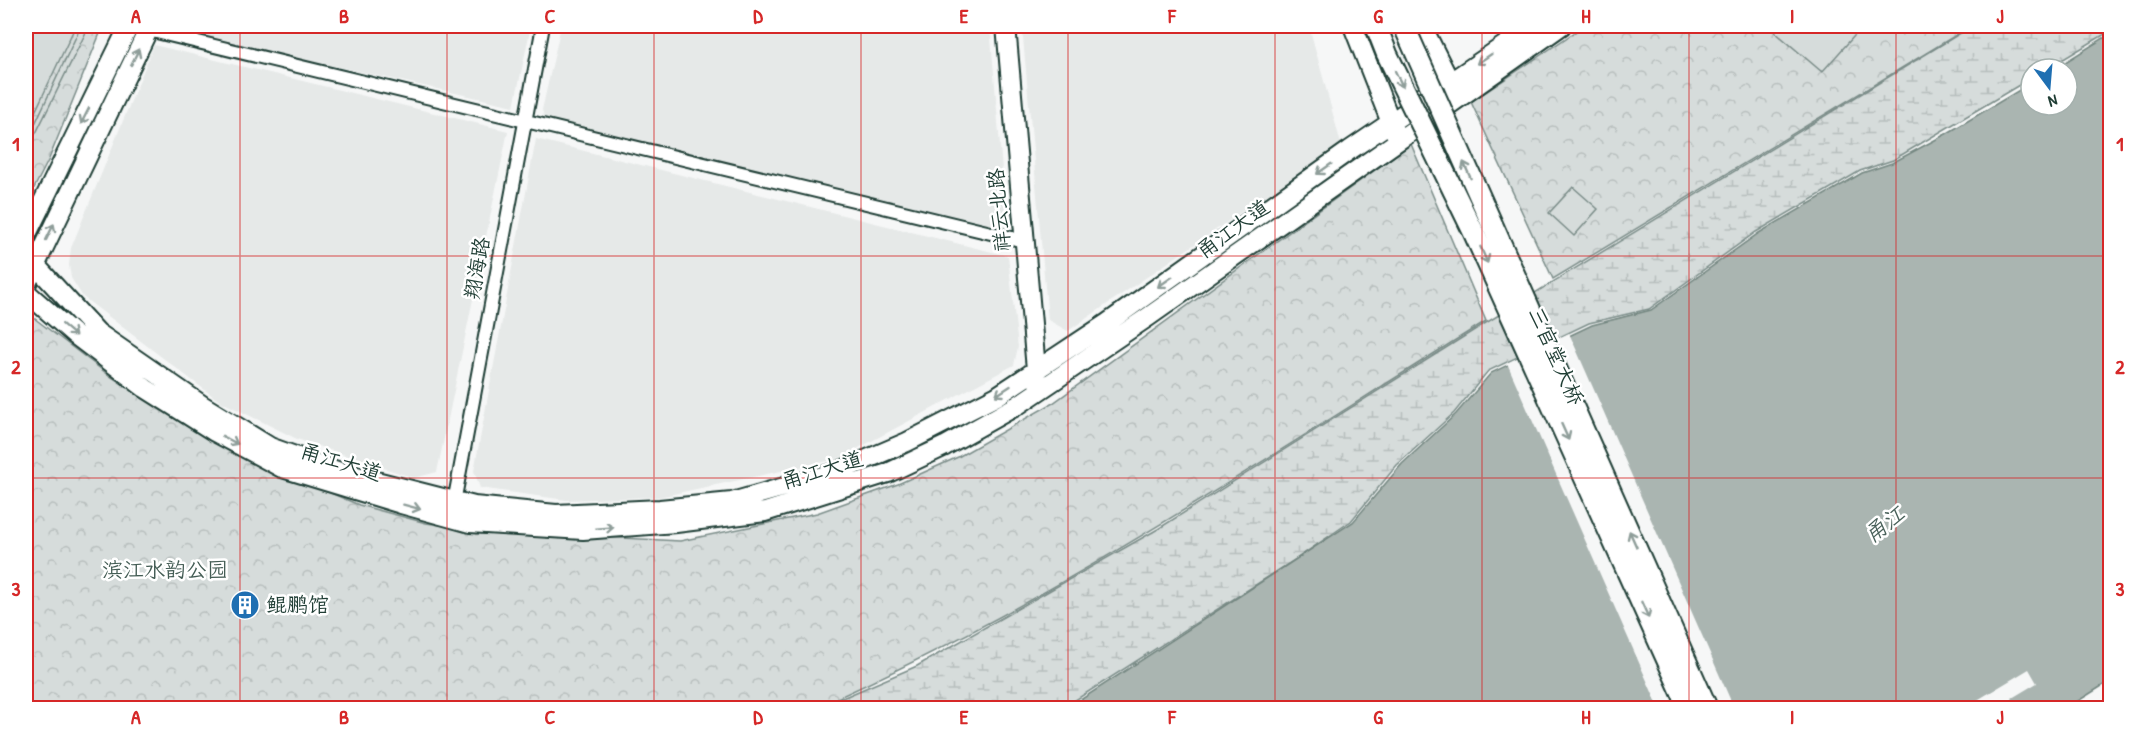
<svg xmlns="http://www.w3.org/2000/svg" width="2136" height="734" font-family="'Patrick Hand','LXGW WenKai TC',sans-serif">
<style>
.built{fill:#e6e9e8}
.wetland{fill:url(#wetland-marsh);stroke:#7a8c88;stroke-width:1.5}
.park{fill:url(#park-crowns);stroke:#7a8c88;stroke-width:1.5}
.garden{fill:#d6dcdb;stroke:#7a8c88;stroke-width:1.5}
.water{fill:#aab5b1;stroke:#72857f;stroke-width:1.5}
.pier{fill:#f6f7f7}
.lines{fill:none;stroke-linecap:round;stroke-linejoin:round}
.street-casing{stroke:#1f3d34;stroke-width:16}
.secondary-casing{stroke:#1f3d34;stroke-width:22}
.street{stroke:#fff;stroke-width:12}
.secondary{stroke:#fff;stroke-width:18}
.primary-bridge-casing{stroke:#1f3d34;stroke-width:24;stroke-linecap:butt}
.primary-bridge{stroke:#fff;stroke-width:20}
.oneway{stroke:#8f9e9a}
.grid{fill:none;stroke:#d62828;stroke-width:1.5;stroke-opacity:0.55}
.labels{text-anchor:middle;stroke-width:5;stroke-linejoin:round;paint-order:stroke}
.street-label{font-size:21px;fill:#1f3d34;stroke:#fff}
.park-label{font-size:21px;fill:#445d55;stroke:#fff}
.poi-label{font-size:21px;fill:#1f3d34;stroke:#fff;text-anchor:start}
.water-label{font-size:22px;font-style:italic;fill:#49615a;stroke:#fff}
.neatline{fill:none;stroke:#d62828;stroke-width:2}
.grid-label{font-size:20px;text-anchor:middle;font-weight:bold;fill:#d62828}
</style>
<defs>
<pattern id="wetland-marsh" width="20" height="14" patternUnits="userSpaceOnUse" patternTransform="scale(1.5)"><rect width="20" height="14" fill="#d6dcdb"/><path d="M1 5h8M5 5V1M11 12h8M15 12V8" fill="none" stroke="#b7bebd"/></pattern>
<pattern id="park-crowns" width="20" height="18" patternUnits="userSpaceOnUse" patternTransform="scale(1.5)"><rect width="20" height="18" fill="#d6dcdb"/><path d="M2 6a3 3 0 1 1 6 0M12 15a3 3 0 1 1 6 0" fill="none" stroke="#b7bebd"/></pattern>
</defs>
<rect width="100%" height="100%" fill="#f6f7f7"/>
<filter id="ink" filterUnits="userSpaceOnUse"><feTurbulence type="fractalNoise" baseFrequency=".0167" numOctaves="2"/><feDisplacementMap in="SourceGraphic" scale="12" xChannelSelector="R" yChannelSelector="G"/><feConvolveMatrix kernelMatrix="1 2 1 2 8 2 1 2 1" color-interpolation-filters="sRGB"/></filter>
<g filter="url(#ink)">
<!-- built -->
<path class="built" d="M162,26H531L514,106L161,28Z
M561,26H990L1007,230L545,120L542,110Z
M1022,26H1309L1341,144L1068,331L1048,320Z
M154,45L508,131L437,472L414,478L297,439L218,400L83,297L71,278L69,265L71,248Z
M536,139L1008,256L1018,347L1014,365L838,459L659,497L566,500L480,488L474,471Z"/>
<!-- wetland -->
<path class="wetland" d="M1972,26H2110V31L2047,69H2031V78L1893,160L1860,171L1756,232L1649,309L1589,323L1488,371L1454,413L1397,465L1351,521L1296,559L1063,708H819L917,666L1158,529L1476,329Z"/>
<!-- park -->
<path class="park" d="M26,26H103L49,159L26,204Z
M1584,26H1971L1553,279L1471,102Z
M1411,144L1486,321C1267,457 1051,604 815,708H38L26,700V312L110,376L187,425L260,463L359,505L426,523L484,531L680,541L817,513L898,484L958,457L1053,403Z"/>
<!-- garden -->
<path class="garden" d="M26,26H67L74,29L29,125L26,123Z
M81,26H89L36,133L26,143V136L33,128Z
M1768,26H1863L1822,72Z
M1573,187L1598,209L1574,236L1549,213Z"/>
<!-- water -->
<path class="water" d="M2110,34V681L2067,708H1068L1353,522L1402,464L1456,414L1491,373L1592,325L1651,310L1759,233L1862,173L1892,163L1946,134L2031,83V105H2067V69H2054Z"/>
<!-- pier -->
<path class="pier" d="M1569,333L1734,708H1659L1507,363Z
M2029,669L2037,683L2012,698L2018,708H1964Z"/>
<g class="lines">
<!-- street casing -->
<g class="street-casing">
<path id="street" d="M148,30L1024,241
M453,508L543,26"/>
</g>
<!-- secondary casing -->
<g class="secondary-casing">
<path id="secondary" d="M1006,26L1037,381
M1353,26L1395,133
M1422,26L1455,92
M26,236L129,26
M26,255L98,333L202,405L270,447L337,471L474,506L556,514L660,509L732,502L837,472L907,442L997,396L1106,324L1350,150L1533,26
M26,285L150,26
M26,292L75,335L145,388L213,431L282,468L401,504L470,523L583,530L676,523L765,512L888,473L945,446L1018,405L1148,317L1561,26"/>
</g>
<!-- street -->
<use href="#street" class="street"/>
<!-- secondary -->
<use href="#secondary" class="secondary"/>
<!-- primary-bridge casing -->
<g class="primary-bridge-casing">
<path id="primary-bridge" d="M1376,26L1387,54L1474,233L1689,708
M1404,26L1707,708"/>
</g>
<!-- primary-bridge -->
<use href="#primary-bridge" class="primary-bridge"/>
</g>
<!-- one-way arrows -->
<defs><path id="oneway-shaft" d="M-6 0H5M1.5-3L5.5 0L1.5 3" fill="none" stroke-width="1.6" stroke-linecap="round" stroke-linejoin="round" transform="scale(1.5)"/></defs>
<g class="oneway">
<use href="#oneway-shaft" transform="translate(135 57) rotate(-64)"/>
<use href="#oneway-shaft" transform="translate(1484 59) rotate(146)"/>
<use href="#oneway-shaft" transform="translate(1399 79) rotate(64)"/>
<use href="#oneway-shaft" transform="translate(85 116) rotate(117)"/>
<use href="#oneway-shaft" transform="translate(1324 169) rotate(145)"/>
<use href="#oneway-shaft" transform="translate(1467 170) rotate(-114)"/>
<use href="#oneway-shaft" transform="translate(50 232) rotate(-64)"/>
<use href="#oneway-shaft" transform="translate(1484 255) rotate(66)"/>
<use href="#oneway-shaft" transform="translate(1165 282) rotate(145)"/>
<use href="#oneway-shaft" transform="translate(69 330) rotate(41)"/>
<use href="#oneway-shaft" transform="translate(1003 391) rotate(147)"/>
<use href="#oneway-shaft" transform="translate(1565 432) rotate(66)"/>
<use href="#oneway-shaft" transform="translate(230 440) rotate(28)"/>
<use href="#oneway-shaft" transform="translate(412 507) rotate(15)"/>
<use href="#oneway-shaft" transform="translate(605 528) rotate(-4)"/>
<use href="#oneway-shaft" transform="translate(1633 539) rotate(-114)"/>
<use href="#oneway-shaft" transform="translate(1645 610) rotate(66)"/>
</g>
</g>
<!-- grid -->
<path class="grid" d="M240,26V708M447,26V708M654,26V708M861,26V708M1068,26V708M1275,26V708M1482,26V708M1689,26V708M1896,26V708M26,256H2110M26,478H2110"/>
<!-- icons -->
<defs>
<g id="building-disc" transform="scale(1.5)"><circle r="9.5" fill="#1f6fb2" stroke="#fff"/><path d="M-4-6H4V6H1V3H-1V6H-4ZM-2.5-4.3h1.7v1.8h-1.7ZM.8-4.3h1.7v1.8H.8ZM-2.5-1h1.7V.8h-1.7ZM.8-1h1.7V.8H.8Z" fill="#fff"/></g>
</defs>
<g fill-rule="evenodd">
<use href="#building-disc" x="245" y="605"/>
</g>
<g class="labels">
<!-- street labels -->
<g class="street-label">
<text transform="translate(999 210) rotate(-95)" y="7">祥云北路</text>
<text transform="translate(1233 229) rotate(-36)" y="7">甬江大道</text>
<text transform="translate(477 268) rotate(-80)" y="7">翔海路</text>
<text transform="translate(1556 356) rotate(66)" y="7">三官堂大桥</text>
<text transform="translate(341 462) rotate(17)" y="7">甬江大道</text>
<text transform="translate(822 470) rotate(-17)" y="7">甬江大道</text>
</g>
<!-- park labels -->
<g class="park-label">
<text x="165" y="577">滨江水韵公园</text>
</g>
<!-- poi labels -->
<g class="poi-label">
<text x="266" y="612">鲲鹏馆</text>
</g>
<!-- water labels -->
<g class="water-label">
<text transform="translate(1884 524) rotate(-38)" y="8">甬江</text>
</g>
</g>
<!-- margin -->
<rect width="2136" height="734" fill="none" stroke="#fff" stroke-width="66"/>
<!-- north arrow -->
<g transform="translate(2049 87) rotate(164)"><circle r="28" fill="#ffffff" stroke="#a5b1ae" stroke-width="1.5"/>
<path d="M0-4.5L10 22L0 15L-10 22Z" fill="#1f6fb2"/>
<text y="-9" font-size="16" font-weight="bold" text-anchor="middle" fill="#1f3d34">N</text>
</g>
<rect x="33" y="33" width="2070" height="668" class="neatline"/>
<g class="grid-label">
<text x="136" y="23">A</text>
<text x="344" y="23">B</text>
<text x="550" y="23">C</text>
<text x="758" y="23">D</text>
<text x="964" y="23">E</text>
<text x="1172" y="23">F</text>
<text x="1378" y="23">G</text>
<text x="1586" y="23">H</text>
<text x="1792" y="23">I</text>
<text x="2000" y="23">J</text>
<text x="16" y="151">1</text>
<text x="2120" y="151">1</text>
<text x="16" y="374">2</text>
<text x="2120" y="374">2</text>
<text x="16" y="596">3</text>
<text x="2120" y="596">3</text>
<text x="136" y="724">A</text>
<text x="344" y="724">B</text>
<text x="550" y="724">C</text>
<text x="758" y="724">D</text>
<text x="964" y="724">E</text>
<text x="1172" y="724">F</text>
<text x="1378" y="724">G</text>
<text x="1586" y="724">H</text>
<text x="1792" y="724">I</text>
<text x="2000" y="724">J</text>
</g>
</svg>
